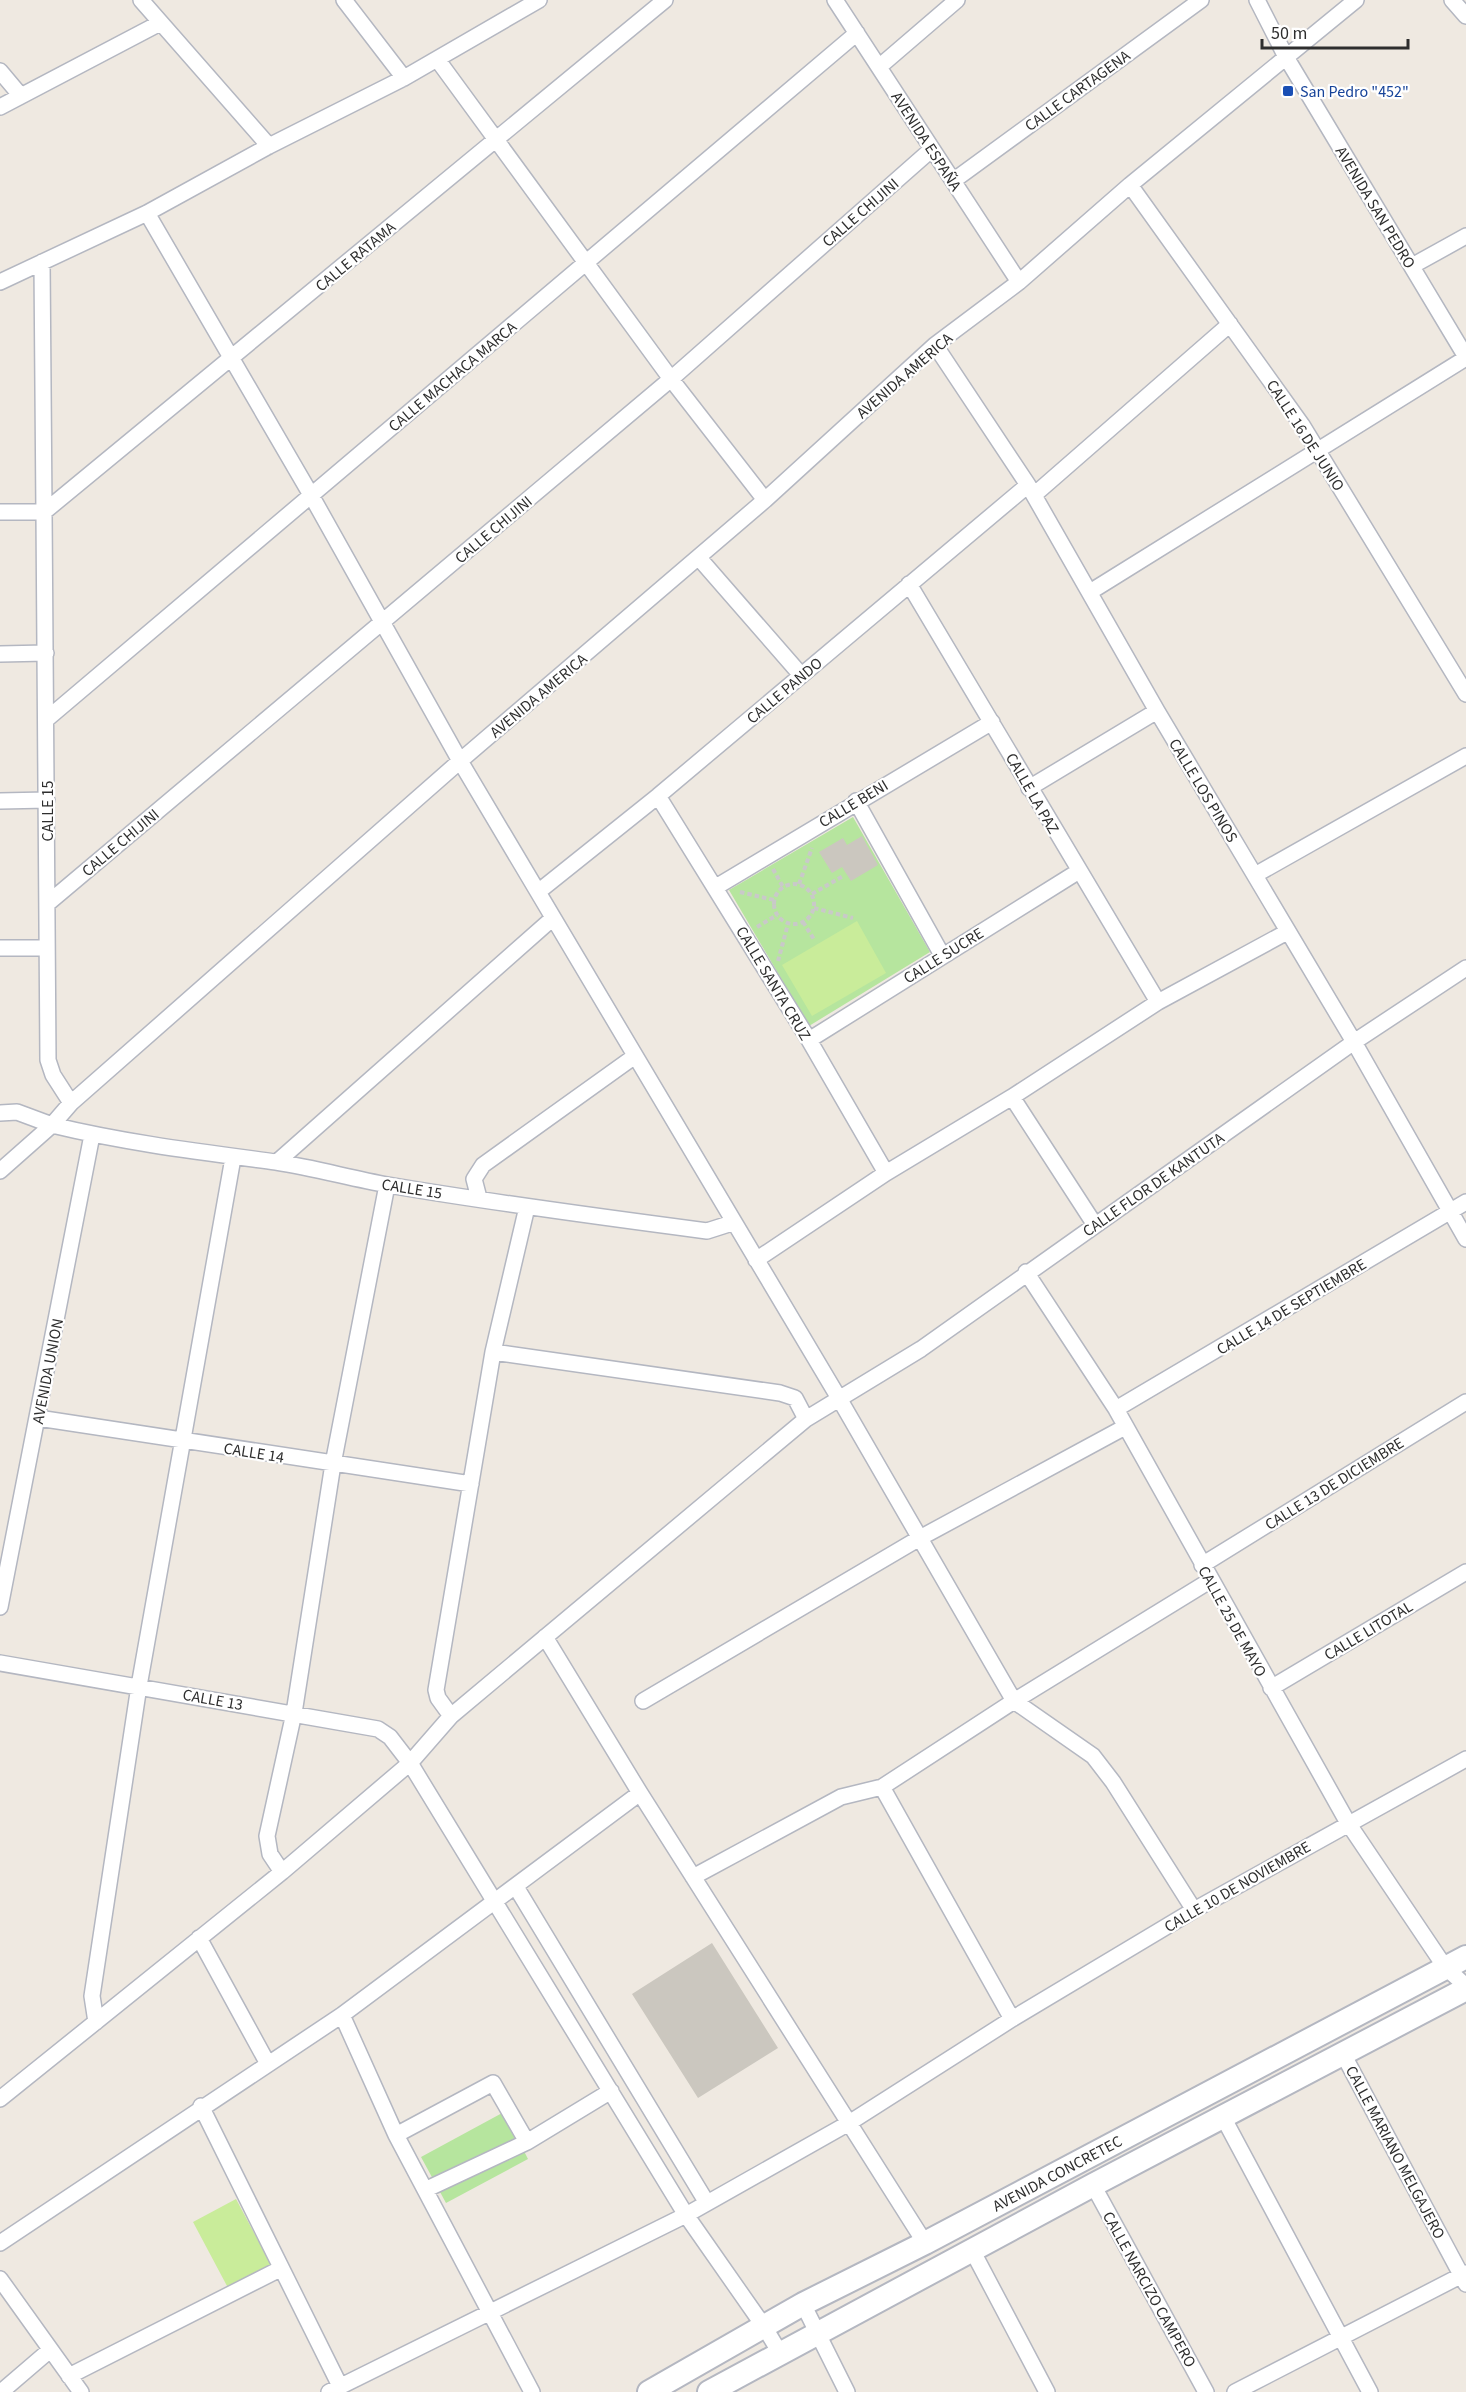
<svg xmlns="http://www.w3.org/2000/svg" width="1466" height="2392" font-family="'Source Sans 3',sans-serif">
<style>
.green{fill:#b6e59e}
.pitch{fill:#c9ec9a}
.building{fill:#cbc7bf}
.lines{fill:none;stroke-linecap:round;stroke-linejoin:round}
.street-casing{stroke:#b4b7c1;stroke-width:18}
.secondary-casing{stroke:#b4b7c1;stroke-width:26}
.path{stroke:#c9c9c9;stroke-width:4;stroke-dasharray:4.5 3;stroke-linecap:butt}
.street{stroke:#fff;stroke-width:15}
.secondary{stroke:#fff;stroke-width:22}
.transit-dot{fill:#1a4fb4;stroke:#fff;stroke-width:2}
.labels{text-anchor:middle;stroke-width:4.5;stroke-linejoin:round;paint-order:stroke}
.street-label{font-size:16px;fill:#2e2e2e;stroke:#fff}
.transit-label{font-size:16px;fill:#164399;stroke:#fff;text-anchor:start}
</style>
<rect width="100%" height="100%" fill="#efe9e1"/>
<!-- green -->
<path class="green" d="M853,817L930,952L809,1026L729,890Z
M504,2112L528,2159L446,2203L421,2157Z"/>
<!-- pitch -->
<path class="pitch" d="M857,921L886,973L812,1016L782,965Z
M236,2199L278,2278L235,2301L193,2222Z"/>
<!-- building -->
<path class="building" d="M862,836L878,865L851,881L842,867L832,873L819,852L843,838L847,845Z
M712,1943L778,2048L698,2098L632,1994Z"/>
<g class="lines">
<!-- street casing -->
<g class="street-casing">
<path id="street" d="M141,0L269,146
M344,0L404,78
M835,0L1019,282
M1257,0L1286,57L1466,357
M1452,0L1466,16
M437,59L671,379L765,500
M879,67L957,0
M0,71L21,96
M0,107L160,23
M953,181L1201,0
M1130,185L1302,425L1466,694
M147,213L311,495L460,761L840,1400L1014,1701L1093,1756L1113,1782L1194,1910
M1412,266L1466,236
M0,282L147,213L269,146L404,78L539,0
M935,345L1028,485L1157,711L1354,1042L1466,1239
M1034,495L1230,324
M0,512H44L42,262
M699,558L801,675
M909,584L1158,1002
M1090,592L1466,358
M0,654L46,653
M47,719L857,33
M1029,788L1157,711
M658,796L809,1040L886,1173
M0,801L47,800
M856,801L942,955
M1255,875L1466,756
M716,887L992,722
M538,892L658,796L1028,485
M47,904L671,379L932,149
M0,948H47
M809,1040L1079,871
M1012,1097L1095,1225
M71,1103L53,1075L48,1060L44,512L665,0
M0,1113L17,1112L52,1125L0,1171
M277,1162L553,918
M479,1198L474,1179L483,1165L635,1056
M732,1223L707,1231C600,1217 494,1203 388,1185C350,1178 314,1168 276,1162C201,1152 126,1143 52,1125L71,1103L460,761L765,500L935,345L1019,282L1130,185L1356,0
M756,1260L886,1173L1012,1097L1158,1002L1287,932
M1026,1272L1116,1409L1348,1823L1445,1967L1466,1986
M493,1352L780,1393L795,1398L806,1419
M1116,1409L1466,1202
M38,1418L471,1484
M1202,1565L1466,1402
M0,1607L92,1135
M545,1637L640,1793L925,2243
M0,1663L378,1729L390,1737L410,1763L686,2215L765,2328L780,2353
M1271,1688L1466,1572
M643,1701L918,1539L1125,1427
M451,1716L438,1698L436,1690L493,1352L527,1207
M882,1787L1012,2019
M282,1872L270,1854L267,1836L294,1713L333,1464L387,1185
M693,1877L841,1797L882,1787L1014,1701L1211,1580
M516,1887L707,2203
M199,1938L268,2064
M342,2015L396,2135L532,2392
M96,2022L92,1996L139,1686L233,1158
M1342,2052L1466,2284
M0,2099L282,1872L410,1763L451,1716L806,1419L921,1349L1354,1042L1466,968
M201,2106L340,2386
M1223,2117L1370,2392
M396,2135L493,2083L527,2142
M1093,2185L1206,2392
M427,2189L527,2142L611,2091
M0,2243L342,2015L640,1793
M972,2250L1047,2392
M0,2279L81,2392
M803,2304L847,2392
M69,2376L280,2269
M1,2392L50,2350
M329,2392L686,2215L849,2123L1012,2019L1194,1910L1466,1759
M1235,2392L1466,2273"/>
</g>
<!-- secondary casing -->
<g class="secondary-casing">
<path id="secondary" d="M649,2392L803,2304L925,2243L1466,1957
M709,2392L1093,2185L1466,1989"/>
</g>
<!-- path -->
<path class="path" d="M773,869L783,887
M774 904a20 20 0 1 1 40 0a20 20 0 1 1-40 0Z
M799,884L812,848
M740,892L774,900
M812,894L843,876
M814,908L853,918
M803,922L815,941
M757,927L777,915
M778,961L788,924"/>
<!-- street -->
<use href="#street" class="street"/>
<!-- secondary -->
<use href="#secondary" class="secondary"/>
</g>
<!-- markers -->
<rect class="transit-dot" x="1282" y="85" width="12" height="12" rx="3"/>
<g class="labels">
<!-- street labels -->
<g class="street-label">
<text transform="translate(1077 90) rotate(-36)" y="6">CALLE CARTAGENA</text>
<text transform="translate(927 141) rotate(57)" y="6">AVENIDA ESPAÑA</text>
<text transform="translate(1376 207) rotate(59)" y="6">AVENIDA SAN PEDRO</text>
<text transform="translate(860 212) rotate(-41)" y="6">CALLE CHIJINI</text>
<text transform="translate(355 256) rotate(-40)" y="6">CALLE RATAMA</text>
<text transform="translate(904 375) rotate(-41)" y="6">AVENIDA AMERICA</text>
<text transform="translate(452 376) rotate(-40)" y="6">CALLE MACHACA MARCA</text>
<text transform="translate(1306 435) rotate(57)" y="6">CALLE 16 DE JUNIO</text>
<text transform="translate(493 529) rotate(-40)" y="6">CALLE CHIJINI</text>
<text transform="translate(784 690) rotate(-40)" y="6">CALLE PANDO</text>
<text transform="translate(538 695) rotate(-40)" y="6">AVENIDA AMERICA</text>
<text transform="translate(1204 790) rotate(59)" y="6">CALLE LOS PINOS</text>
<text transform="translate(1033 793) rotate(60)" y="6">CALLE LA PAZ</text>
<text transform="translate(853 803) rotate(-31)" y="6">CALLE BENI</text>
<text transform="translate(47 811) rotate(-90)" y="6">CALLE 15</text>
<text transform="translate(120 842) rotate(-40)" y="6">CALLE CHIJINI</text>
<text transform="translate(943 955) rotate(-32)" y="6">CALLE SUCRE</text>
<text transform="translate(774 983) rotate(59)" y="6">CALLE SANTA CRUZ</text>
<text transform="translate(1153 1184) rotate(-35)" y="6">CALLE FLOR DE KANTUTA</text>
<text transform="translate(412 1188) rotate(9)" y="6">CALLE 15</text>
<text transform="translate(1291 1306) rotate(-31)" y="6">CALLE 14 DE SEPTIEMBRE</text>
<text transform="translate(47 1371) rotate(-79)" y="6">AVENIDA UNION</text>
<text transform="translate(254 1452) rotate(9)" y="6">CALLE 14</text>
<text transform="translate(1334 1483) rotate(-32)" y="6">CALLE 13 DE DICIEMBRE</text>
<text transform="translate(1233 1621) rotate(61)" y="6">CALLE 25 DE MAYO</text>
<text transform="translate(1368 1630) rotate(-31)" y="6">CALLE LITOTAL</text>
<text transform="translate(213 1699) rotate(10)" y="6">CALLE 13</text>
<text transform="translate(1237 1886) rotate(-30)" y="6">CALLE 10 DE NOVIEMBRE</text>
<text transform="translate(1396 2152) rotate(62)" y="6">CALLE MARIANO MELGAJERO</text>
<text transform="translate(1057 2173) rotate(-28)" y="6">AVENIDA CONCRETEC</text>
<text transform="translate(1150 2289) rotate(61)" y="6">CALLE NARCIZO CAMPERO</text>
</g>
<!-- transit labels -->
<g class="transit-label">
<text x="1300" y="97">San Pedro "452"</text>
</g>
</g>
<!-- scale -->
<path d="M1262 39v9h146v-9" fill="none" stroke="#2e2e2e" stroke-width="3"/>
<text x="1271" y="39" font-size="18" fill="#2e2e2e" stroke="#ffffff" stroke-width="4.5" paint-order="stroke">50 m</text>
</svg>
